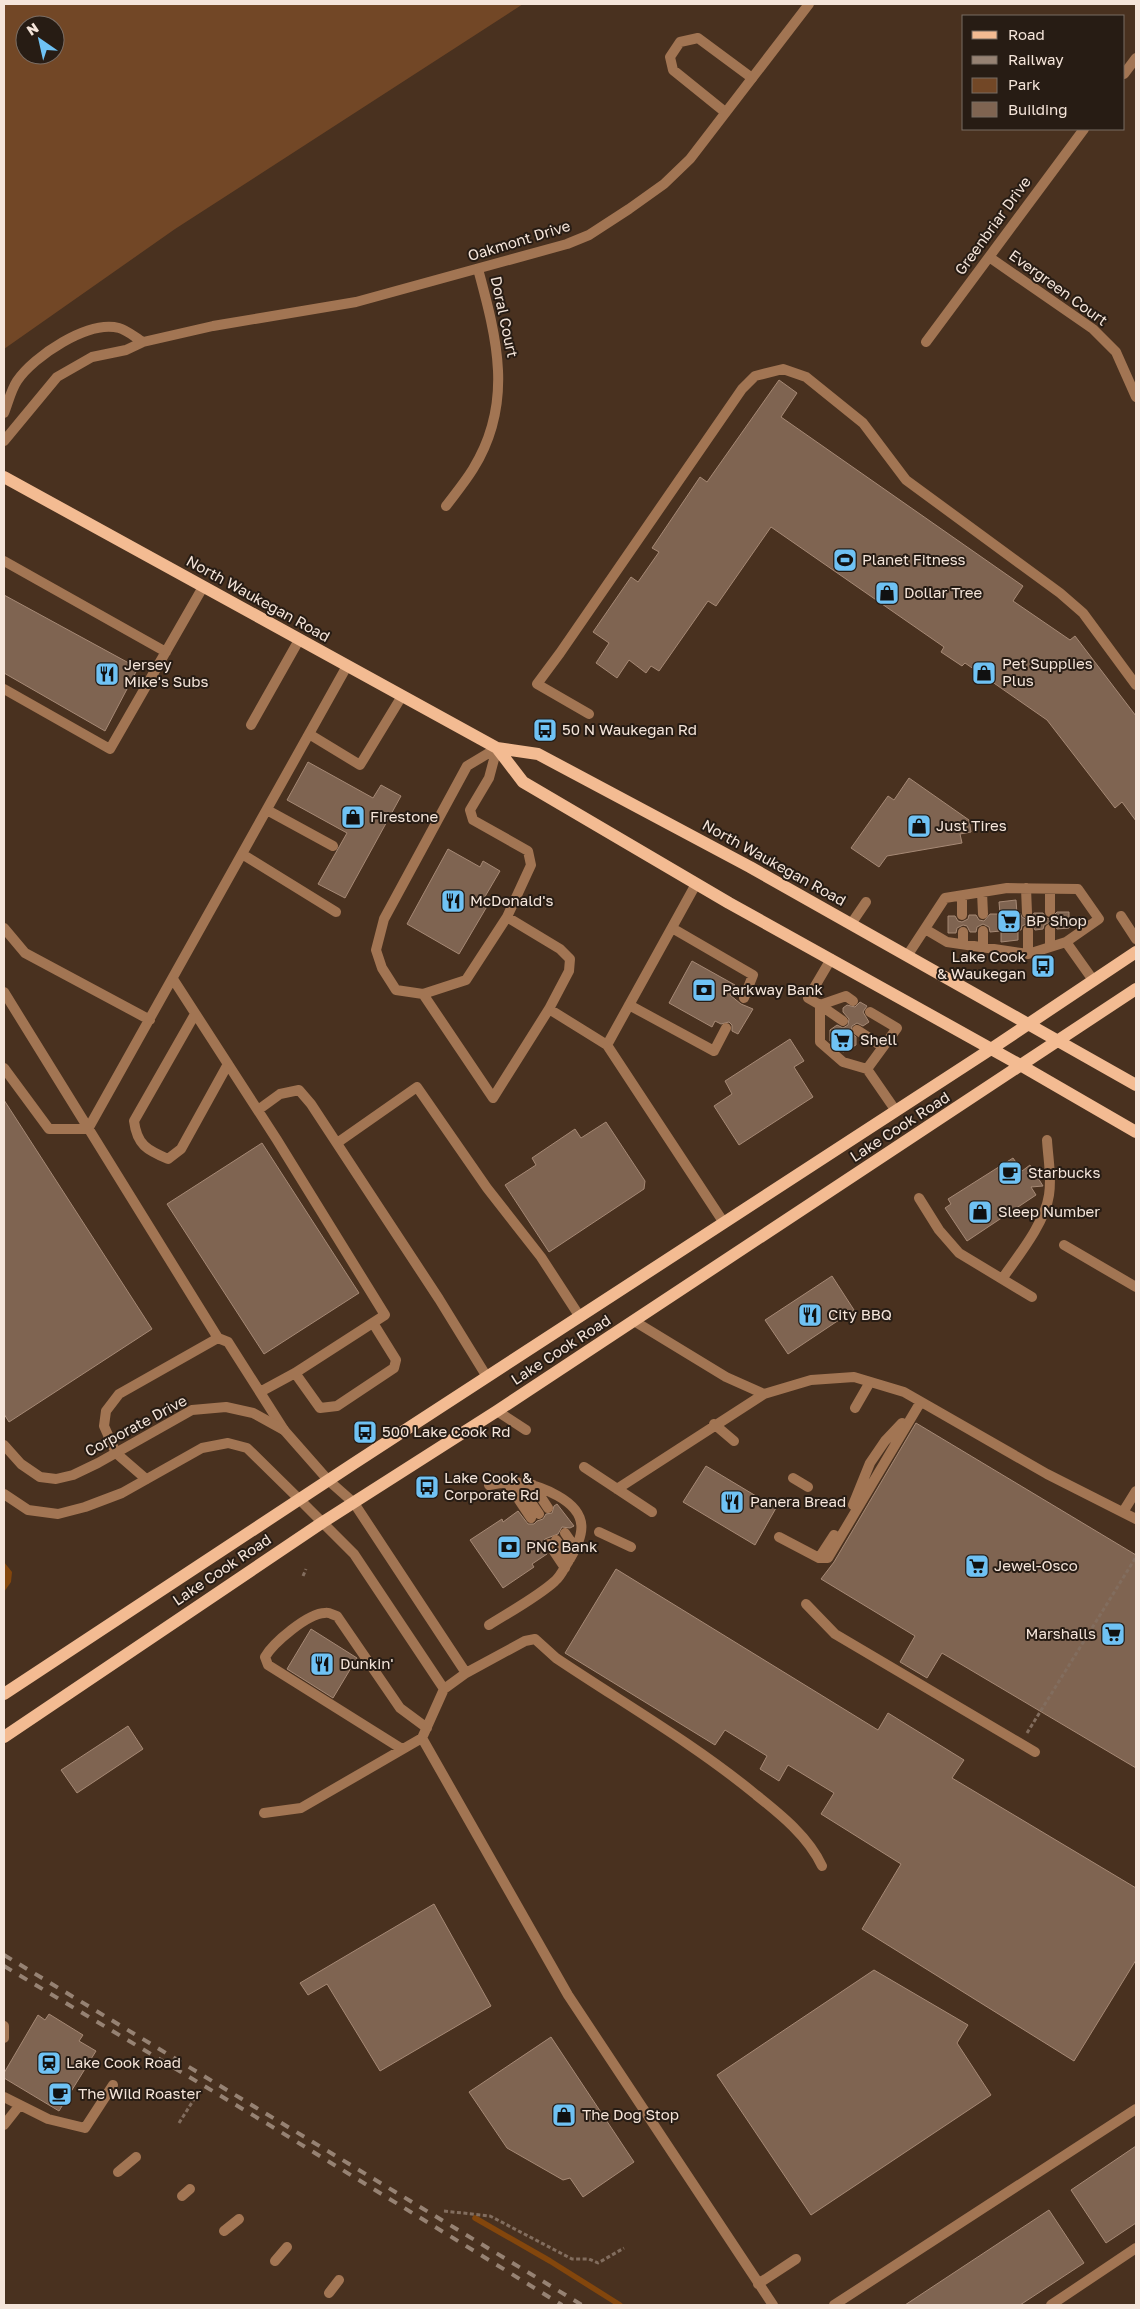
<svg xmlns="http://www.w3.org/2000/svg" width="1140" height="2309" font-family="'Golos Text',sans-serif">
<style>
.green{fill:#724726;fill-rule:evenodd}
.water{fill:#83460c}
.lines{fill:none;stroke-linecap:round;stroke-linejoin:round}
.stream{stroke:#83460c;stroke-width:5.5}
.building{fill:#7f6451;stroke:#a68975}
.path{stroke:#826d5e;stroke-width:3;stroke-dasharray:4 2.5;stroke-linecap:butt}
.lane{stroke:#a27553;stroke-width:10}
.street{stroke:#a27553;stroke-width:10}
.primary{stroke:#f3bb92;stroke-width:12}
.rail{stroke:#968273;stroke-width:4;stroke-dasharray:9 9;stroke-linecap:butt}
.labels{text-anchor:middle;stroke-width:4;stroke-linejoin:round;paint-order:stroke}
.street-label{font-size:15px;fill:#f5e5da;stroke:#271c14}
.poi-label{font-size:15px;fill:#f5e5da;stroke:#271c14;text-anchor:start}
</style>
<rect width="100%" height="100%" fill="#49311f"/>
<!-- green -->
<path class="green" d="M4,4H523L175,229L4,349ZM25,25H55V55H25Z"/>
<!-- water -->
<path class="water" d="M4,1562L12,1572L11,1582L4,1592Z"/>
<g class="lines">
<!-- stream -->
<path class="stream" d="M475,2218L550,2261L620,2305"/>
</g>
<!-- building -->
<path class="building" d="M779,380L797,393L781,417L1023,586L1013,601L1070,640L1075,636L1136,716V821L1122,802L1115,808L1047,720L965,663L962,666L941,652L944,647L771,527L716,606L708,601L659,671L651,666L646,673L629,660L617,678L596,663L609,643L593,632L631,577L638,582L659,552L652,548L700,477L707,482Z
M4,595L138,668L105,731L4,673Z
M308,762L373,798L381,785L401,796L345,898L318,884L347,833L287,800Z
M909,778L969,820L971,832L960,834L962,843L887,856L879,867L851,848L888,796L894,800Z
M448,849L480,867L483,861L500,871L483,900L489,903L459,954L407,924Z
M1016,900L1017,914L1020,913L1022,917L1027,920L1031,918L1034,913H1043L1046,918L1050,919L1057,912H1069V928L1057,929L1054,923L1050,922L1044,925L1043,929L1035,930L1032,924L1028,923L1022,926L1021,930H1018V940L1001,942V931L990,932L989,927L983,924L977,927L976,932H970L967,926L963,925L957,928L956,933H948V916H955L958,921L962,922L968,919L969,915H976L979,920L984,921L990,914H1000L999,902Z
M692,961L735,985L730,995L741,1004L753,1009L738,1034L732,1031V1025L729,1022L721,1024L715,1021L712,1027L669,1003Z
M860,1002L867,1006L863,1012L869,1022L863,1026L857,1023L852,1026L851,1033L856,1037V1045L843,1052L830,1041V1030L837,1025L843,1028L848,1025L849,1019L843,1012V1008L847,1005L855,1007Z
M790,1039L804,1061L794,1067L813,1097L739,1145L714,1106L732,1094L725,1081Z
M4,1100L152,1329L9,1422L4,1414Z
M606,1122L645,1181L644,1189L549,1252L505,1185L536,1165L532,1158L575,1129L581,1138Z
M262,1143L359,1293L264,1354L167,1204Z
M1013,1158L1022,1171L1030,1165L1043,1186L1031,1187L1036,1195L967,1241L945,1208L951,1204L948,1199Z
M832,1276L854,1310L788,1354L765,1320Z
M916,1423L1136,1555V1768L942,1653L927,1678L900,1662L915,1636L821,1579L834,1562Z
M706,1466L776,1508L755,1545L683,1502Z
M557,1504L574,1526L570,1528L562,1527L558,1534L545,1539L542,1545L547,1554L532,1564L534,1567L503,1588L470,1540L502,1519L503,1522L518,1511L528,1524H534L537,1521L543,1519L546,1514L552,1513L554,1506Z
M616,1569L878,1730L888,1713L964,1760L952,1778L1136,1888V1960L1074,2061L862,1929L901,1864L821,1814L834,1793L788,1765L779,1781L760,1769L767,1756L725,1730L715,1745L565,1653Z
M311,1629L357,1658L333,1698L287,1669Z
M128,1726L143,1749L77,1793L61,1770Z
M434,1904L491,2006L380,2071L327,1984L308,1995L300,1983Z
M874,1970L968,2025L957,2043L991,2095L811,2215L717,2075Z
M49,2014L83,2035L79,2041L96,2051L59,2111L4,2078V2073L38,2015L45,2020Z
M551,2037L634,2162L583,2197L570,2178L563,2180L507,2148L469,2092Z
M1136,2146V2223L1106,2243L1071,2190Z
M1049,2210L1084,2263L1020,2305H905Z"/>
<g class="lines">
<!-- path -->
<path class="path" d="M303,1576L306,1569
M1027,1733L1136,1557
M179,2123L198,2093
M444,2211L490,2216L572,2259H589L598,2263L624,2248"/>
<!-- lane -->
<path class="lane" d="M725,112L673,70L670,57L680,42L698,38L752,78
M4,561L166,652
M4,689L110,749L203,587
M589,714L537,684L560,653L742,389L755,376L783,369L806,377L863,423L906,480L1060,593L1083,613L1136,685
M251,725L299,640
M309,734L360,765L402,696
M497,748L489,778L470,810L473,820L528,851L531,865L507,917L466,980L423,994L396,990L382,968L376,950L384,919L467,766Z
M267,810L333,846
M242,854L336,912
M1026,888L1027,913
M1050,889V912
M982,892L983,914
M962,896V915
M1121,916L1136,939
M507,917L560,949L570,959L569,971L549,1009L607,1045L724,1223
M851,924L866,902
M4,928L25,953L150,1020
M672,928L753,975L744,998
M925,929L947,942L1028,954L1066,942
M1050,929V947
M1028,930V954
M983,931V947
M963,932V944
M907,956L945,898L1007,888L1078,889L1099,919L1066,942L1093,980
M831,959L808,998L820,1005V1042L843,1062L867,1069L896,1111
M173,979L277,1140L385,1315L295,1373L260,1392
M4,992L218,1338
M423,994L493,1098L549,1009
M629,1005L714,1051L726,1028
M820,1005L846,996L853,1001
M820,1005L843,1021
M195,1014L134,1121C137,1145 147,1150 168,1159L181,1149L228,1064
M857,1030L883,1047
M607,1045L696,884
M4,1068L49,1129H88L347,666
M867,1069L897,1028L870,1012
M258,1110L280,1094L299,1090L311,1104L439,1299L487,1377
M337,1143L417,1087L487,1188L541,1257L580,1317
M919,1198L939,1230L959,1253L1032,1297
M1064,1245L1136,1287
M1002,1279C1018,1256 1045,1223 1049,1195C1052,1177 1048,1158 1047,1140
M634,1321L726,1377L764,1394L811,1380L854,1377L904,1392L1047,1474L1136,1519
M295,1373L320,1408L337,1406L394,1368L396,1360L373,1323
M855,1408L870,1382
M497,1411L526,1430
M714,1424L734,1441
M584,1467L652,1512
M793,1478L808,1487
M146,1479L116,1453L104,1426L106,1411L119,1394L218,1338L228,1342L284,1430
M328,1480L354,1503L466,1673
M507,1482L531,1518
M517,1482L539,1514
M489,1485C515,1480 535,1483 558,1496C590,1514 585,1535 568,1562C564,1568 561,1576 555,1581C539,1596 508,1613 489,1625
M533,1485L548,1508
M617,1489L764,1394
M299,1499L354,1554L444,1689
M853,1505L870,1463L885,1441L902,1423
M1123,1512L1136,1491
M599,1532L631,1547
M565,1533L576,1549
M779,1537L819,1558H828L920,1403
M556,1540L570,1559
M549,1544L565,1568
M819,1558L834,1535
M806,1604L835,1634L1035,1752
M402,1749L268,1665L265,1657C273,1643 308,1613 325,1613C329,1612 333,1615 337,1616L400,1708L427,1728
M264,1813L301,1808L422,1738
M4,2026V2038
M4,2097L48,2119L85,2128L113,2085
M4,2125L19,2106
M118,2172L136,2157
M182,2196L190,2189
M224,2231L239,2219
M275,2261L287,2247
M758,2284L796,2259
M329,2293L339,2280
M773,2305L568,1995L422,1738L444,1689L466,1673L525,1641L535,1639L556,1658C623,1703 693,1743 755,1794C780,1814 808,1836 822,1866"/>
<!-- street -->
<path class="street" d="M1124,74L1136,58
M989,257L1093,329L1116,352L1136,397
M926,342L1084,129
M4,413C8,403 11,390 17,381C34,356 88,320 119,328C127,330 136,338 143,342
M4,441L57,377L92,357L126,350L143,342L213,326L356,302L567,244L589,235L629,209L664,184L690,159L809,4
M446,506C455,494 465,482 473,469C514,403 497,339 478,269
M4,1445L21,1464L40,1477L56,1479L73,1475L98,1463L192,1410L226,1407L253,1413L284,1430L328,1480
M4,1494L28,1510L58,1514L85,1507L122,1493L202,1448L228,1443L247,1448L299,1499
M834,2305L1136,2109
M1051,2305L1136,2248"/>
<!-- primary -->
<path class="primary" d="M4,477L497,748L538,754L750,867L1136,1085
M497,748L523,782L729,903L1022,1066L1136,1132
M4,1694L353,1464L991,1049L1136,952
M4,1737L323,1522L497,1411L1136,989"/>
<!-- rail -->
<path class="rail" d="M4,1955L582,2305
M4,1966L271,2126L562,2305"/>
</g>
<!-- icons -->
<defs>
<g id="stadium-square" transform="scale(1.25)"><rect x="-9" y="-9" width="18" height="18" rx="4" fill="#6fc2f4" stroke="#271c14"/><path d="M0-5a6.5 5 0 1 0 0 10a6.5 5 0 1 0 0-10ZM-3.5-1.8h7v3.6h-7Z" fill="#111"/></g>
<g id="shop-square" transform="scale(1.25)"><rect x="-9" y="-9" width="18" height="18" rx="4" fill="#6fc2f4" stroke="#271c14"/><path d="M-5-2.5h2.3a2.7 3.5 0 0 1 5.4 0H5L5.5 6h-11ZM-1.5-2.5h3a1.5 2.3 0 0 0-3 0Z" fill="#111"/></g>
<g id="restaurant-square" transform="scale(1.25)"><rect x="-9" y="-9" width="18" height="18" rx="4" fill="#6fc2f4" stroke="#271c14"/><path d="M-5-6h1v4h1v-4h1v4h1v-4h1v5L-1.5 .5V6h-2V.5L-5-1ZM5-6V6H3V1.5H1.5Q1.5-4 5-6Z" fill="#111"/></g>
<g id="bus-square" transform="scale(1.25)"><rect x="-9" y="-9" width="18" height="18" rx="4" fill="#6fc2f4" stroke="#271c14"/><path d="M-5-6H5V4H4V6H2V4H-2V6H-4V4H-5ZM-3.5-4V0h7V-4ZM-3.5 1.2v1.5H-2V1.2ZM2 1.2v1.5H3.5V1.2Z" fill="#111"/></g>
<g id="supermarket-square" transform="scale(1.25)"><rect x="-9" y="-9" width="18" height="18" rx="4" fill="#6fc2f4" stroke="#271c14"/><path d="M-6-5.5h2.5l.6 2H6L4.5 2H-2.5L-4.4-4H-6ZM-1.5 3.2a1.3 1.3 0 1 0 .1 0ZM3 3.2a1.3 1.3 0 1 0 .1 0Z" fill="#111"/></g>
<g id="bank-square" transform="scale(1.25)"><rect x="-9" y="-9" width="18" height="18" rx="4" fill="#6fc2f4" stroke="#271c14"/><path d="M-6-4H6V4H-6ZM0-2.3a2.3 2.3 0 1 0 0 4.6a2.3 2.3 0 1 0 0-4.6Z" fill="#111"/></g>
<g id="cafe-square" transform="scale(1.25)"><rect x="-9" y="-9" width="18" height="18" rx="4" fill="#6fc2f4" stroke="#271c14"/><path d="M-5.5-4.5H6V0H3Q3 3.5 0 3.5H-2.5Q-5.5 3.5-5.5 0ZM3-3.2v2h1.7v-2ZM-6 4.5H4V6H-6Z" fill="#111"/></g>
<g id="station-square" transform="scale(1.25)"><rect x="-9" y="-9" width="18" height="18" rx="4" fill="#6fc2f4" stroke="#271c14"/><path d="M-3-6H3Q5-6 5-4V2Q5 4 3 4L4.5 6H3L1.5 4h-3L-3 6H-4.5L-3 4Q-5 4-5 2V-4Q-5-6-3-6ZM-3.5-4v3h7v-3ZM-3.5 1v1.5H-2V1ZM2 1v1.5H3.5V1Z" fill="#111"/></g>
</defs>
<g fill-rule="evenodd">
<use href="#stadium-square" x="845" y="560"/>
<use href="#shop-square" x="887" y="593"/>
<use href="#shop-square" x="984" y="673"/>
<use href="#restaurant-square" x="107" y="674"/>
<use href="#bus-square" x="545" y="730"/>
<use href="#shop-square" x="353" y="817"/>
<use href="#shop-square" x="919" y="826"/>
<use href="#restaurant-square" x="453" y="901"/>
<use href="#supermarket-square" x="1009" y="921"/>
<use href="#bus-square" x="1043" y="966"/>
<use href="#bank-square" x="704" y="990"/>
<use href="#supermarket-square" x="842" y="1040"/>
<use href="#cafe-square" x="1010" y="1173"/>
<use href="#shop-square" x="980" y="1212"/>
<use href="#restaurant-square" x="810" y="1315"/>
<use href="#bus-square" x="365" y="1432"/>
<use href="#bus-square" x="427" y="1487"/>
<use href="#restaurant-square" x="732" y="1502"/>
<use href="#bank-square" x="509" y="1547"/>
<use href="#supermarket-square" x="977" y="1566"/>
<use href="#supermarket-square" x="1113" y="1634"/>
<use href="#restaurant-square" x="322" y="1664"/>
<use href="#station-square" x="49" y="2063"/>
<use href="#cafe-square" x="60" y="2094"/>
<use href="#shop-square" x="564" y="2115"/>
</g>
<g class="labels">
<!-- street labels -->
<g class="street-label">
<text transform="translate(993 226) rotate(-54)" y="5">Greenbriar Drive</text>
<text transform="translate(519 241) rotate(-17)" y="5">Oakmont Drive</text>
<text transform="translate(1058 288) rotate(36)" y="5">Evergreen Court</text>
<text transform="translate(504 317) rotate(78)" y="5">Doral Court</text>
<text transform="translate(258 599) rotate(29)" y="5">North Waukegan Road</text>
<text transform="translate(774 863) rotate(29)" y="5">North Waukegan Road</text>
<text transform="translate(900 1127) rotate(-33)" y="5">Lake Cook Road</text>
<text transform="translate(561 1350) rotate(-33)" y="5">Lake Cook Road</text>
<text transform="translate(136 1426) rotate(-28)" y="5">Corporate Drive</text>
<text transform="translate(222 1570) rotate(-34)" y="5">Lake Cook Road</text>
</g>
<!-- poi labels -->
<g class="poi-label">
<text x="862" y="565">Planet Fitness</text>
<text x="904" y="598">Dollar Tree</text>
<text x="1002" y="669">Pet Supplies<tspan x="1002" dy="17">Plus</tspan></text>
<text x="124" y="670">Jersey<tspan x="124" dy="17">Mike's Subs</tspan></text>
<text x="562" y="735">50 N Waukegan Rd</text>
<text x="370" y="822">Firestone</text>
<text x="936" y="831">Just Tires</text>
<text x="470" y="906">McDonald's</text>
<text x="1026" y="926">BP Shop</text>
<text x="1026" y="962" text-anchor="end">Lake Cook<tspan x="1026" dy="17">&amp; Waukegan</tspan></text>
<text x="722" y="995">Parkway Bank</text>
<text x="860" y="1045">Shell</text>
<text x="1028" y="1178">Starbucks</text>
<text x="998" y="1217">Sleep Number</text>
<text x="828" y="1320">City BBQ</text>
<text x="382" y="1437">500 Lake Cook Rd</text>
<text x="444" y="1483">Lake Cook &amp;<tspan x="444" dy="17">Corporate Rd</tspan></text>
<text x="750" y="1507">Panera Bread</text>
<text x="526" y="1552">PNC Bank</text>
<text x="994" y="1571">Jewel-Osco</text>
<text x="1096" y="1639" text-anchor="end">Marshalls</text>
<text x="340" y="1669">Dunkin'</text>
<text x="66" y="2068">Lake Cook Road</text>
<text x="78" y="2099">The Wild Roaster</text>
<text x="582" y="2120">The Dog Stop</text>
</g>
</g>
<!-- border -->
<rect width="1140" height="2309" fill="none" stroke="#f5e5da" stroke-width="10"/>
<!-- legend -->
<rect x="962" y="15" width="162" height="115" fill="#271c14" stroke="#796c63"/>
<rect x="972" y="31" width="25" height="8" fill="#f3bb92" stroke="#796c63"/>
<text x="1008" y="40" font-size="15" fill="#f5e5da">Road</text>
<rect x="972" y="56" width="25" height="8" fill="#968273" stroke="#796c63"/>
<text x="1008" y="65" font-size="15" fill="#f5e5da">Railway</text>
<rect x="972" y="78" width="25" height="15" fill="#724726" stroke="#796c63"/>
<text x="1008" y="90" font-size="15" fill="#f5e5da">Park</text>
<rect x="972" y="102" width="25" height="15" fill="#7f6451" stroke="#796c63"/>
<text x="1008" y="115" font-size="15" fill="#f5e5da">Building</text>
<!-- north arrow -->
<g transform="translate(40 40) rotate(326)"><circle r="24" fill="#271c14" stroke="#796c63"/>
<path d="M0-4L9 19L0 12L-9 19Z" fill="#6fc2f4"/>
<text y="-8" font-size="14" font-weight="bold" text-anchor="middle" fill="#f5e5da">N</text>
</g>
</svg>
